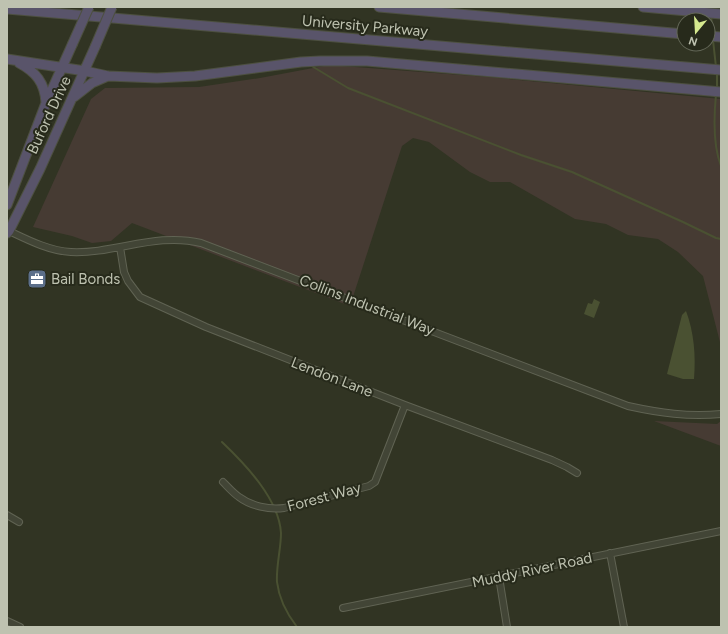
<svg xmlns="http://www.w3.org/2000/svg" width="728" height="634" font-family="Figtree,sans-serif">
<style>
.green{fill:#463b33}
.water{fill:#4a5132}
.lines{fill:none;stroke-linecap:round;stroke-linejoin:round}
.stream{stroke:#4a5132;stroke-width:2}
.minor-casing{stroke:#606353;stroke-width:8}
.highway-casing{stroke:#4d5040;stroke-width:11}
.minor{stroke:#424536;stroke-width:6}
.highway{stroke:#59546a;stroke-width:9}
.highway-bridge-casing{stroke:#4d5040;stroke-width:11;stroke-linecap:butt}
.highway-bridge{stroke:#59546a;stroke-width:9}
.labels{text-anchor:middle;stroke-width:4;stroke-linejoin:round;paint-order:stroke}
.street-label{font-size:15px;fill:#bec2b0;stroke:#272a1b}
.poi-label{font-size:15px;fill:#bec2b0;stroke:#272a1b;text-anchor:start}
</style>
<rect width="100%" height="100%" fill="#313423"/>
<!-- green -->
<path class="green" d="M329,65L488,77L721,99V346L703,276L678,252L658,239L628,235L606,224L575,219L510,182H490L470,172L429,142L413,138L402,146L350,306L132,223L111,241L92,243L72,236L33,227L91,99L105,88L199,87L260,78Z
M654,421L717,424L721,421V446Z"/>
<!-- water -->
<path class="water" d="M594,299L600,302L594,318L584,314L588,303L592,304Z
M686,311C694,332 696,356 694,379H683L667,374L682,315Z"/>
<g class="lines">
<!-- stream -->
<path class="stream" d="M711,16L713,34
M713,40L716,67
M310,65L348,88L521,155L572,172L683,222L716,238L721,239
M717,89V72
M716,94C714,115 713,146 721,166
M222,442C245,464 279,499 281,533C281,549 276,566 277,582C279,599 287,614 297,627"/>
<!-- minor casing -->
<g class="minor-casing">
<path id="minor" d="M7,230C26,239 49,251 71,252C115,254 156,232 201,243L628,406C660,413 688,417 721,414
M120,247L124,272L128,281L140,297L206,327L405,405L552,460L567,467L577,473
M223,482C228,487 233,493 239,497C251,506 269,510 284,508L369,486L375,482L405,405
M7,515L19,522
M610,553L624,627
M499,577L507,627
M343,608L721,531
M7,621L20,627"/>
</g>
<!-- highway casing -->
<g class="highway-casing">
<path id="highway" d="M379,7L684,34
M643,7L721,14
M7,9L721,70
M708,36L721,37
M7,59L85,71L108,76L157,78L195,76L301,62L320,61H367L721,92
M19,63C36,72 45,83 46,103
M74,97L92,83L108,76
M7,205L46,103L72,45
M7,233L9,231L40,169L95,47"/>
</g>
<!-- minor -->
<use href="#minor" class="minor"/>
<!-- highway -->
<use href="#highway" class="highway"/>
<!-- highway-bridge casing -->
<g class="highway-bridge-casing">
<path id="highway-bridge" d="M72,45L89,7
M95,47L112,7"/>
</g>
<!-- highway-bridge -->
<use href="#highway-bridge" class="highway-bridge"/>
</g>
<!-- icons -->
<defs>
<g id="office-square" transform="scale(1)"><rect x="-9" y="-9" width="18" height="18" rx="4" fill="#5c6f8a" stroke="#272a1b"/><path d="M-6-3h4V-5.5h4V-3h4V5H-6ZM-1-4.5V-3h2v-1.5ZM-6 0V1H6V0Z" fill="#fff"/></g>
</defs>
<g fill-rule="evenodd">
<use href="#office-square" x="37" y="279"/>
</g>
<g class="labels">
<!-- street labels -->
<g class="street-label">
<text transform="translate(365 26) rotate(5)" y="5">University Parkway</text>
<text transform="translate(49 115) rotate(-65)" y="5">Buford Drive</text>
<text transform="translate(367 305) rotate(21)" y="5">Collins Industrial Way</text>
<text transform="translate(332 377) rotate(21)" y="5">Lendon Lane</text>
<text transform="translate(324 497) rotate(-15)" y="5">Forest Way</text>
<text transform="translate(532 570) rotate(-12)" y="5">Muddy River Road</text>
</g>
<!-- poi labels -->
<g class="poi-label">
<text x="51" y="284">Bail Bonds</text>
</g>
</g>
<!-- border -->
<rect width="728" height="634" fill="none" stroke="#bec2b0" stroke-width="16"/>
<!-- north arrow -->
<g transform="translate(696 32) rotate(198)"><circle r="19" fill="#272a1b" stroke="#636757"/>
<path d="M0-3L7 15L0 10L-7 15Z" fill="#d5e98e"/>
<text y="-6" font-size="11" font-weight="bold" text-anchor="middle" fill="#bec2b0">N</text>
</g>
</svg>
